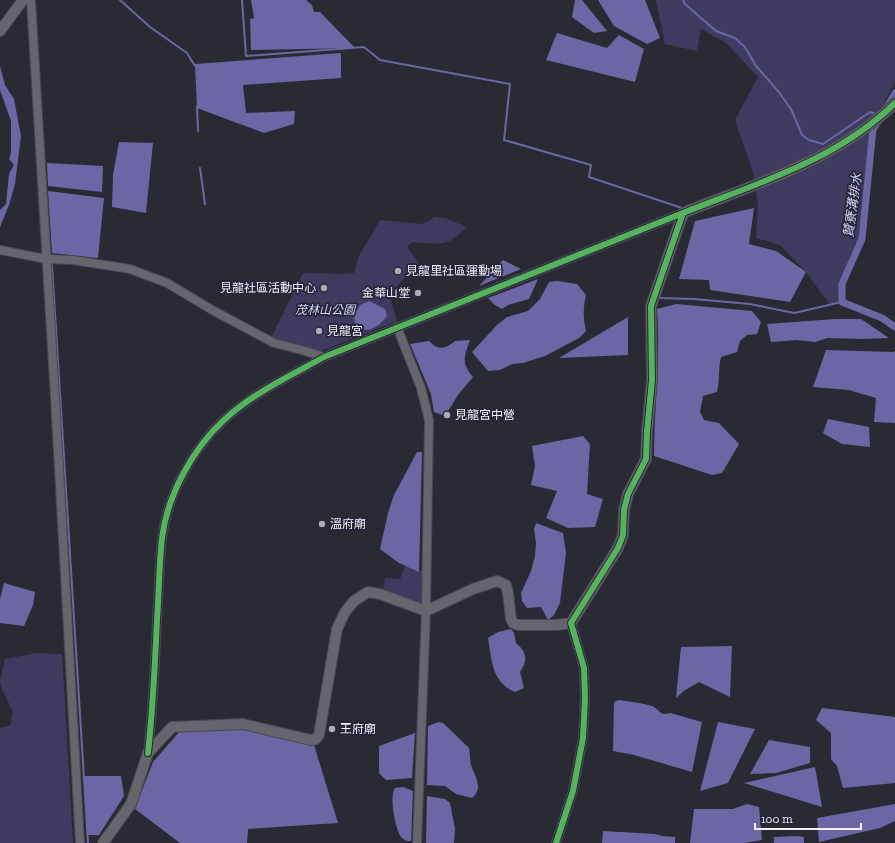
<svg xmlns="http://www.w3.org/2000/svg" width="895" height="843" font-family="'Zilla Slab','Noto Sans TC',serif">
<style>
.green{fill:#3f3b60}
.water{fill:#6c66a4}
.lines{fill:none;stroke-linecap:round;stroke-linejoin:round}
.stream{stroke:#6c66a4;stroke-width:2}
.canal{stroke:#6c66a4;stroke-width:7}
.minor-casing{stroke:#484851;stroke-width:10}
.tertiary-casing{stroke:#484851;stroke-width:12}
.minor{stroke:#66656d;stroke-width:8}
.tertiary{stroke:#66656d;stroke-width:10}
.cycleway-casing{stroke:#272539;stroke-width:8}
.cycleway{stroke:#56b35d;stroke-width:6}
.poi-dot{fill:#acacb7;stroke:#272539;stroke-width:1.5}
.labels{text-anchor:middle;stroke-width:3.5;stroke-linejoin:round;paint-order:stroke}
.poi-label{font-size:12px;fill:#f2f2fd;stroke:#272539;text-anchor:start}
.park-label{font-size:12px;font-style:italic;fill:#d4d2f9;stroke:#272539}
.water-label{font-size:13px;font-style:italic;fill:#d5d3f9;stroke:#272539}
</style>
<rect width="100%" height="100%" fill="#2a2a35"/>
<!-- green -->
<path class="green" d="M656,0H895V83L887,97L878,122L868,176L862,231L859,246L842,284V302L830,305L806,272L780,245L756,238L758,203L753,172L735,120L758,77L726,43L701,29L697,51L665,44Z
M435,217L446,218L466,227C449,248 437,244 413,242L407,247L419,263L389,294L397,321L313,354L271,338L303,273L344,274L354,273L359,256L380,220L423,224Z
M405,565L426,573V611L383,595L385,578L400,579Z
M37,653L62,654L73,843H0V728L10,726L13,712L2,689L0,681L5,659Z"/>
<!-- water -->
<path class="water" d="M251,0H306L312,5L314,12H320L355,48L251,50L250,19L254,18Z
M575,0H582L607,31L594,33L572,17Z
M598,0H645L660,38L647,44L614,26Z
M557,33L607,48L619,35L644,49L635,82L546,60Z
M341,53V78L243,85L246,113L295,111L294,124L264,133L197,108L195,64Z
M0,66L5,85L14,99L21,136L15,184L9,205L0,227V210L6,204L9,174L14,165L9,159L11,153V121L0,90Z
M119,142L153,143L146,213L112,207L113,175Z
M47,163L103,166L102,192L48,186Z
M48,191L104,198L98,258L52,253Z
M754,208L749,244L776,251L806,272L790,302L710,290L709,280L679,279L695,221Z
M503,260L521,269L479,286Z
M538,279L529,299L508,305L502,309L495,305L488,298Z
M557,281L577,284L586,295C583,308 583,318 586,331L579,338L545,356L523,363L512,364L500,370L488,371L472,352L497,325L507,317L528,311L540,299L549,282Z
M369,301L385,309L387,316C379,327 367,336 355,324L354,315L360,305Z
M676,304L752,311L761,322L757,334L747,335L740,341L737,352L721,357C718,369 720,380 717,392L703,396L700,412L704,420L719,423L739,444L722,473L712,475L654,456C654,406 661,358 657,309Z
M628,317V355L559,358Z
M835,319H861L889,338L861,339L827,338L815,342L796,340L771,342L767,324Z
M470,340C464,357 461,363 473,377L458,395L445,416L434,412L431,394L410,344L429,341C438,351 446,349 455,341Z
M826,350L893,352L895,351V423L874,422L876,398L849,390L813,387Z
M828,419L869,427L870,447L842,444L823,433Z
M583,436L590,444L587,494L603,499L595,527L568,528L546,518L557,491L531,485L535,466L532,446Z
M417,452H422L419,572L399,563L380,549L388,513L394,495Z
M536,523L563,533L566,553L560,603L554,615L548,620L541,607L527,608L522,601L521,593L531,571L535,556L536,543L534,529Z
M4,583L35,592L33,605L24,626L0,623V599Z
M511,629L514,633L516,643C527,652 528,660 520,672L524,688L515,692C492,682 492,662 488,638L498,632Z
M732,646L730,697L699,682L685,690L676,698L681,647Z
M619,700C626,701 649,704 654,707C661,711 659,716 670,713L702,722L692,772L634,755L613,751L614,702Z
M822,708L895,717V783L843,788L837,766L831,759V733L816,720Z
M439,722L443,723L469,748C470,754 470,760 471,765C475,777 484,788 472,798L456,794L445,786L427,785L428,726Z
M718,722L755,729L728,783L700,791Z
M230,728L272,733L314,745L338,823L248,829L247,843H180L135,809L153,762L180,731Z
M415,733L412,778L386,780L379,773V746Z
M769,740L810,747V763L776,773L750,774Z
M815,767L822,807L744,783Z
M84,776H121L124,796L99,835H87Z
M403,787L413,791L411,841C408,841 405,841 402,838C395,830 389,796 395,788Z
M427,796L445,799L450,803L455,829L454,843H426Z
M747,804L759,807L762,840L744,843H690L694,809H733Z
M895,804V821L880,828L819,842L817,818Z
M603,831L655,834L662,836L675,837V843H602Z
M798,836L804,837V843H774V837Z"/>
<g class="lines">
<!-- stream -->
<path class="stream" d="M120,0L150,27L187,53L195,66
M242,0L246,56L364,47L380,60L510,84L504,140L591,165L589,177L682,208
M683,0L685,4L716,31L735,38L745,47L756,66L778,91L791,109L802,135L809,140L823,144L870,112L876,114
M197,106L198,131
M200,168L205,204
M682,230L688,215
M52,265L88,843
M662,289L659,298L694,299L750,304L794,313L842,302"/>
<!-- canal -->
<path class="canal" d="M887,107L895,93
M878,122L873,129L862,239L842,284V302L882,318L895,327"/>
<!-- minor casing -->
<g class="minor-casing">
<path id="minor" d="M31,0L55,398L80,843
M0,250L46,259L73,260L130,269L167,283L214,311L274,343L305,351L324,357
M397,327L421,388L429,420L426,611L417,843
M148,753C153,709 155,664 157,620C159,593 159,565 162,538C167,496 193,448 224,420C253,393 290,376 324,357L683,213
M556,843L573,791L583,738L585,699L584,668L571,623"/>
</g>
<!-- tertiary casing -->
<g class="tertiary-casing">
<path id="tertiary" d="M0,31L23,0
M103,843L131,804L148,753L172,727L243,724L311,740L316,739L319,735L337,629L345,612L354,601L368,592L380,594L426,611L473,589L497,581L506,585L508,593L511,619L513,623L518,625H557L571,623L618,548L623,535L624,510L628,494L646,459L647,432L652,380L651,306L683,213C757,183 836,161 895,103"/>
</g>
<!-- minor -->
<use href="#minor" class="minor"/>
<!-- tertiary -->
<use href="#tertiary" class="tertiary"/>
<!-- cycleway casing -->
<g class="cycleway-casing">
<path id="cycleway" d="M148,753C153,709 155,664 157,620C159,593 159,565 162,538C167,496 193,448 224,420C253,393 290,376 324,357L683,213
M556,843L573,791L583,738L585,699L584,668L571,623L618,548L623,535L624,510L628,494L646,459L647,432L652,380L651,306L683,213C757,183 836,161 895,103"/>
</g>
<!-- cycleway -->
<use href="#cycleway" class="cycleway"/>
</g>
<!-- markers -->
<g class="poi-dot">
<circle cx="398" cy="271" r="4"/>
<circle cx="324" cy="288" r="4"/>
<circle cx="418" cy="293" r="4"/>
<circle cx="319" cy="331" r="4"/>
<circle cx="447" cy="415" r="4"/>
<circle cx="322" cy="524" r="4"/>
<circle cx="332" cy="729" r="4"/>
</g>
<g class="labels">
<!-- poi labels -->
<g class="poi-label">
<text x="406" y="275">見龍里社區運動場</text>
<text x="316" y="292" text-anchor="end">見龍社區活動中心</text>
<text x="410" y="297" text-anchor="end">金華山堂</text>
<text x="327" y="335">見龍宮</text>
<text x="455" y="419">見龍宮中營</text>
<text x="330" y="528">溫府廟</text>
<text x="340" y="733">王府廟</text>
</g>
<!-- park labels -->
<g class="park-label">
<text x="325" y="314">茂林山公園</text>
</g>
<!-- water labels -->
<g class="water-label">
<text transform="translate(852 205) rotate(-82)" y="5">贊寮溝排水</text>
</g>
</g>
<!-- scale -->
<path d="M755 823v6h106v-6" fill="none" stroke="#f2f2fd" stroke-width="2"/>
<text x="761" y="823" font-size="12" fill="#f2f2fd" stroke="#272539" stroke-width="3" paint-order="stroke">100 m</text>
</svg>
